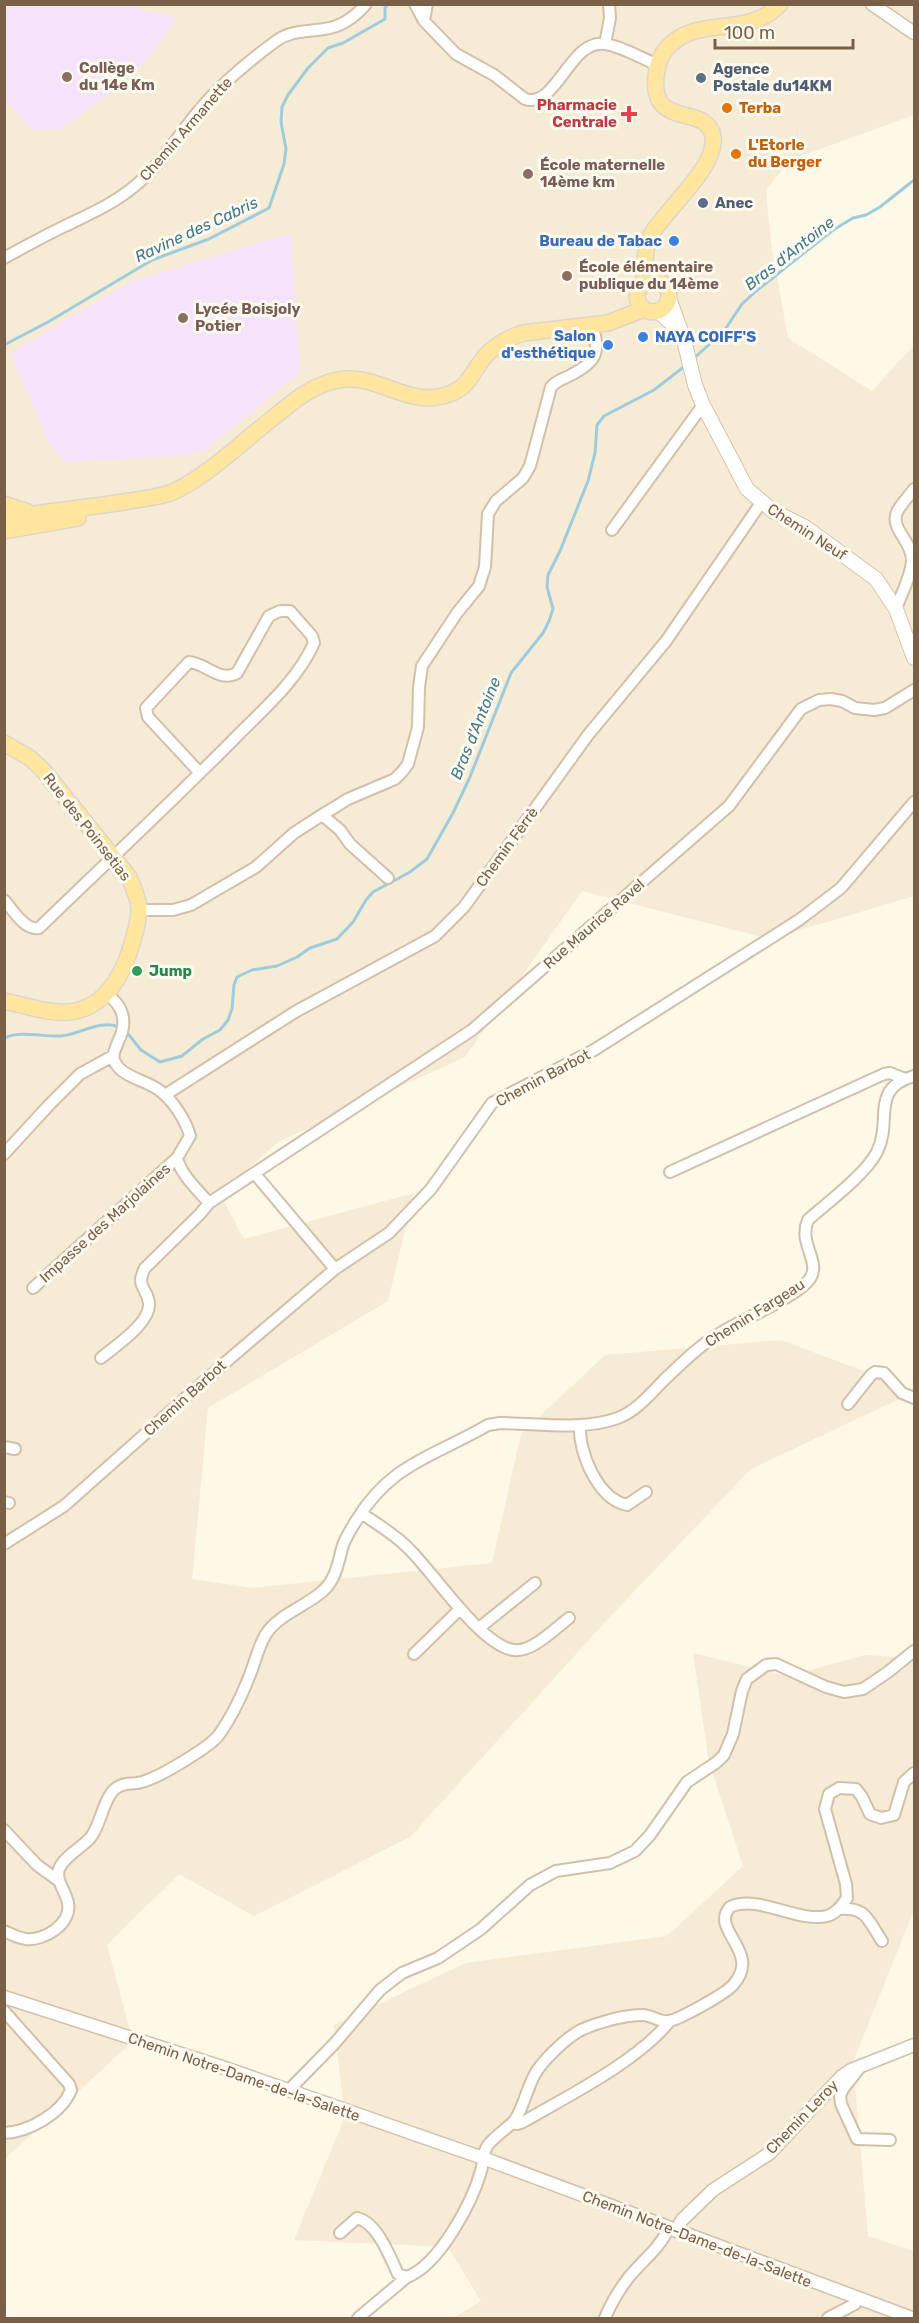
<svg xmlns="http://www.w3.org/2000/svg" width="919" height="2323" font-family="Rubik,sans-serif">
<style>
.residential{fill:#f6ebd4}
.education{fill:#f5e3fb}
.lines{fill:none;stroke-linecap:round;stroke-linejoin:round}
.stream{stroke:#9eccdd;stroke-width:3}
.minor-casing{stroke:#d2c0ab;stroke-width:14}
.tertiary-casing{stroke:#d2c0ab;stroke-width:15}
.secondary-casing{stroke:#d8c3aa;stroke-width:16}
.primary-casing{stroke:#ddd6cf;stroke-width:18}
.minor{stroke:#fff;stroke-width:10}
.tertiary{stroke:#fff;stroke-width:12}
.secondary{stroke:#fff;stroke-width:14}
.primary{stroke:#ffe59d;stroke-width:15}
.education-dot{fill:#8d6e63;stroke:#fffaef;stroke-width:2}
.service-dot{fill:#5c6f8a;stroke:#fffaef;stroke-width:2}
.food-dot{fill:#e8710a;stroke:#fffaef;stroke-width:2}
.health-dot{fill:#e0444e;stroke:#fffaef;stroke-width:2}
.shop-dot{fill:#3f7fe0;stroke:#fffaef;stroke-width:2}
.leisure-dot{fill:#2e9e5b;stroke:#fffaef;stroke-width:2}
.labels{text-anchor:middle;stroke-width:6;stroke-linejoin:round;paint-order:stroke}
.education-label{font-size:15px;font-weight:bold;fill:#785e54;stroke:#fffaef;text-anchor:start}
.service-label{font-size:15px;font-weight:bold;fill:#4e5e75;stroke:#fffaef;text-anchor:start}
.health-label{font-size:15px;font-weight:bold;fill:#be3a42;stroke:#fffaef;text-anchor:end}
.food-label{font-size:15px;font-weight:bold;fill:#c56008;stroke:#fffaef;text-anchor:start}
.street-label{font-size:15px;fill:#7b6048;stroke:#fffaef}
.shop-label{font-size:15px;font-weight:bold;fill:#366cbe;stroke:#fffaef;text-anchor:end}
.leisure-label{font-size:15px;font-weight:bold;fill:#27864d;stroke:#fffaef;text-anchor:start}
.water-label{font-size:16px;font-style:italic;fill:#407a90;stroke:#fffaef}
</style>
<rect width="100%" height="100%" fill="#fef8e7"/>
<!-- residential -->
<path class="residential" d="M5,5H914V115L790,160L766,190L771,243L788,338L872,391L914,345V896L770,939L582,891L465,1057L278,1142L220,1194L244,1239L414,1193L388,1301L208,1408L192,1579L252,1588L492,1563L521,1434L605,1355L781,1340L914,1390V1392L751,1469L606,1621L410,1837L254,1916L179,1874L107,1945L133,2041L5,2159Z
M693,1653L788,1676L865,1655L914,1658V1910L853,2062L868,2236L914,2251V2318H453L481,2301L448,2247L294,2240L345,2117L334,2025L466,1963L667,1936L743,1866L709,1762Z"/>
<!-- education -->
<path class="education" d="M4,5H141L140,10L172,16L174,21L146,62L114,91L60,129L31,130L5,99Z
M291,233L300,373L204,451L179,456L65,462L50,445L10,353L130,282Z"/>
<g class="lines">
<!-- stream -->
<path class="stream" d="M4,345L48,322L152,260L209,239L269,208L284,164L286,149L281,122L282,107L288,95L308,68L328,48L343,43L385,19V8L388,4
M692,360L724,331L742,304L756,291L833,230L853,218L866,215L880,207L914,180
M125,1030L141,1050L160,1062L182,1056L203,1039L220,1030L228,1020L232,1009L234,985L237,977L252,970L277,966L297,957L310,948L337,939L353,922L366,900L373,892L410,872L427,859L453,813L470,777L511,673L543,633L549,621L553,609L547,587L548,575L560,551L588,481L595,453L597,425L604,416L654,390L685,366
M4,1038C20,1030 43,1037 61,1036C81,1034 100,1019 119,1027"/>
<!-- minor casing -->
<g class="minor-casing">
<path id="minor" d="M415,4L424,21L456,54L494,75L525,99C557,109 570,38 605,44C621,46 643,59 658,65
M424,21L427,4
M605,44L610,18L609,4
M4,258C24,247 44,236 65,226C90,214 115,203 136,185C162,163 179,134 201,108C222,83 249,61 276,41C291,30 307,32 324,29C341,27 355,17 366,4
M612,530L703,405
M896,609C901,594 912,575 912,559C911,540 890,529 897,512C901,504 909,496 914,489
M322,815L340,830L350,844L388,878
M4,900C13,910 25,931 39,928C106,863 174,800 239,734C267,706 298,679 314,643L312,636L290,611H280L269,616L237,673C220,683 206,663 189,662L146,708L148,717L200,773
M139,910H173L191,905L256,867L294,833L322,815L348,799L395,779L402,772L408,764L418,727L419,687L422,666L457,613L479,586L485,567L488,514L496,501L523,478L530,466L551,387C557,380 564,379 571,375C598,361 600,352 592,324
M165,1095L295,1012L435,936L464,907L588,735L666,641L761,503
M4,1154L49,1105L80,1074L113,1056
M670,1172L884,1074L890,1073L905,1079
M255,1174L335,1269
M209,1203L472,1030L729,806L801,709L819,700L831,699L842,701L855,708L874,710L885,708L914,690
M33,1288L177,1158
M101,1358C115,1346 151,1323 149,1303C147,1287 135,1287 145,1268L200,1214L209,1203C197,1189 181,1175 177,1158L190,1136C186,1121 173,1100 159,1090C146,1080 120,1077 114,1060C112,1053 116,1048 118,1042C128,1022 124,1007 107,994
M848,1404L871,1375L875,1372L884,1373L902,1393L914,1398
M580,1425C578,1452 598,1499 627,1505L646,1492
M4,1447L15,1449
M4,1502L9,1503
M361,1513C377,1524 396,1535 409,1549C434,1573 481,1646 514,1650C531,1653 556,1628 569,1618
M4,1544L64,1506L227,1361L335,1269L389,1233L431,1189L492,1103L594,1050L799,920L841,888L914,802
M479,1628L535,1583
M414,1654L460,1609
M4,1830L37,1865L59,1881
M838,1909C867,1907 867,1919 882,1941
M4,1931C11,1934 18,1938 26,1939C44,1941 72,1924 68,1903C66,1891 55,1881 59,1869C64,1856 82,1848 91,1837C101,1823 102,1805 112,1792C122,1780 133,1786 145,1781C161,1776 208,1748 218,1736C232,1717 243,1693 251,1672C256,1659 259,1645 266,1634C279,1614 307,1606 324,1590C337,1577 338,1562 343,1545C346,1537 351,1529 356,1521C391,1463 433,1457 488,1425L500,1423C538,1423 582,1431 618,1418C638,1410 651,1393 666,1378C683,1362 699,1346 719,1334C739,1321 801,1295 811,1277C820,1260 798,1243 808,1220C828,1202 865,1175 877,1152C893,1120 869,1089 914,1076
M4,2011L69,2084L71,2090C62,2113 29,2132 4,2133
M862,2065L843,2089L840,2096L841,2104L857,2139L890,2140
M288,2091L335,2043L380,1990L402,1973L438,1958L481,1929L530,1885L556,1871L610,1863L635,1851L650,1835L687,1782L717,1762L724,1755L733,1734L742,1691L747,1679L766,1665L776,1664L826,1687L844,1692L863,1689L888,1672L914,1651
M512,2123L517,2124L523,2122C568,2096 638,2061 670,2021
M340,2233L357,2218C377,2222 390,2257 398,2274L407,2277C439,2265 472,2203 481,2171C484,2162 482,2153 488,2145C496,2135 507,2129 515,2120C524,2106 527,2088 535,2074C543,2060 567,2037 581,2030C599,2022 624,2015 643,2015C652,2015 660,2023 669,2021C680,2019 725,1994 733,1985C763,1952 709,1930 730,1907C758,1894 798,1923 827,1916C836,1914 842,1905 847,1898L846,1884L825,1809L829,1794L839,1788L856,1789L862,1797L870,1814L881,1818L894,1815L904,1782L914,1773
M358,2318L407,2277
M605,2318C611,2303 619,2290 629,2277C642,2261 660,2248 668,2229
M828,2318L855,2304L858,2299"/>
</g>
<!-- tertiary casing -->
<g class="tertiary-casing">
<path id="tertiary" d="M872,4L914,33
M4,1997L228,2069L483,2158L912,2318
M676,2231L682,2220L713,2190L770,2153L841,2077L851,2070L914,2045"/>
</g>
<!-- secondary casing -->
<g class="secondary-casing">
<path id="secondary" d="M669,298L684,340L695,385L703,405L747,489L773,511L805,527L876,579L896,609L914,658
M658,311L680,331"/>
</g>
<!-- primary casing -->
<g class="primary-casing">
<path id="primary" d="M637 296a16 16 0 1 1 32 0a16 16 0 1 1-32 0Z
M643,284C646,267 643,251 651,235C665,210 718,166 713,137C707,102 650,131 656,76C657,64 662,52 671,44C701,16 749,38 780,4
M4,504L28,512
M4,519C46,511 88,508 130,501C146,498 165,497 179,489C213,471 242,442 273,418C290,404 307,389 330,382C375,367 406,412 452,393C471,385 475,366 488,353C498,344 510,337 523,333L608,323L644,309
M4,531L78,518
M4,743L30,758L43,770L129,877C133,887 138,897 139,908C139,918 136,930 133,940C124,973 107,1008 69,1012C48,1014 25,1005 4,1001"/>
</g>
<!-- minor -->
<use href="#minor" class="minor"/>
<!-- tertiary -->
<use href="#tertiary" class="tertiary"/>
<!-- secondary -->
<use href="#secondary" class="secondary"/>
<!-- primary -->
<use href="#primary" class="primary"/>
</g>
<!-- markers -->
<g class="education-dot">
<circle cx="67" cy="77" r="6"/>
<circle cx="528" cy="174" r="6"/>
<circle cx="567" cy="276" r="6"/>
<circle cx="183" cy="318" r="6"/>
</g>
<g class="service-dot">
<circle cx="701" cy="78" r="6"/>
<circle cx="703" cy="203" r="6"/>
</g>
<g class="food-dot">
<circle cx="727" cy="108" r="6"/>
<circle cx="736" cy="154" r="6"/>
</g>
<path class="health-dot" d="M626 105h6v6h6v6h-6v6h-6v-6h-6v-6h6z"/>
<g class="shop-dot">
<circle cx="674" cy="241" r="6"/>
<circle cx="643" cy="337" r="6"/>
<circle cx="608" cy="345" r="6"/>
</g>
<circle class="leisure-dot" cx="137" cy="971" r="6"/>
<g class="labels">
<!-- education labels -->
<g class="education-label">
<text x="79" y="73">Collège<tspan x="79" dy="17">du 14e Km</tspan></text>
<text x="540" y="170">École maternelle<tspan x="540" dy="17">14ème km</tspan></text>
<text x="579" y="272">École élémentaire<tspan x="579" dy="17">publique du 14ème</tspan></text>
<text x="195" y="314">Lycée Boisjoly<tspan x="195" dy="17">Potier</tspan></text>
</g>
<!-- service labels -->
<g class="service-label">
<text x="713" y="74">Agence<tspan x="713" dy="17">Postale du14KM</tspan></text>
<text x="715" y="208">Anec</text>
</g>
<!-- health labels -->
<g class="health-label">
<text x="617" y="110">Pharmacie<tspan x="617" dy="17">Centrale</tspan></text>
</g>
<!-- food labels -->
<g class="food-label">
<text x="739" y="113">Terba</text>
<text x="748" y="150">L'Etorle<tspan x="748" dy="17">du Berger</tspan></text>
</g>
<!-- street labels -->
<g class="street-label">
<text transform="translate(186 129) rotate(-49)" y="5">Chemin Armanette</text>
<text transform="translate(807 532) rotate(33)" y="5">Chemin Neuf</text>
<text transform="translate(87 827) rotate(52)" y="5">Rue des Poinsetias</text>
<text transform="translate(507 847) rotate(-54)" y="5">Chemin Fèrrè</text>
<text transform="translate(594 924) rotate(-41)" y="5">Rue Maurice Ravel</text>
<text transform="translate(543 1078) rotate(-28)" y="5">Chemin Barbot</text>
<text transform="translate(105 1223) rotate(-42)" y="5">Impasse des Marjolaines</text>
<text transform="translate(755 1313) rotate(-32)" y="5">Chemin Fargeau</text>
<text transform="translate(185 1398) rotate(-42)" y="5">Chemin Barbot</text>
<text transform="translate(244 2077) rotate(19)" y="5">Chemin Notre-Dame-de-la-Salette</text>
<text transform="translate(802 2117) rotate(-46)" y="5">Chemin Leroy</text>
<text transform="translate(697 2239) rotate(21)" y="5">Chemin Notre-Dame-de-la-Salette</text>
</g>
<!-- shop labels -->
<g class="shop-label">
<text x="662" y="246">Bureau de Tabac</text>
<text x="596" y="341">Salon<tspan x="596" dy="17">d'esthétique</tspan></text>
<text x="655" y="342" text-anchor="start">NAYA COIFF'S</text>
</g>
<!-- leisure labels -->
<g class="leisure-label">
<text x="149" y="976">Jump</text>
</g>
<!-- water labels -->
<g class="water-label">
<text transform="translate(196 229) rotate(-25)" y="6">Ravine des Cabris</text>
<text transform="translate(789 253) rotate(-38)" y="6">Bras d'Antoine</text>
<text transform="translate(475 728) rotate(-68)" y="6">Bras d'Antoine</text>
</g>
</g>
<!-- border -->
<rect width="919" height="2323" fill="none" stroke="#7b6048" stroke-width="12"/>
<!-- scale -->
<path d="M715 39v9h138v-9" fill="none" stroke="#7b6048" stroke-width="3"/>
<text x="724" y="39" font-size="18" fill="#7b6048" stroke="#fffaef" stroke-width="4.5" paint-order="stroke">100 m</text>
</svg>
